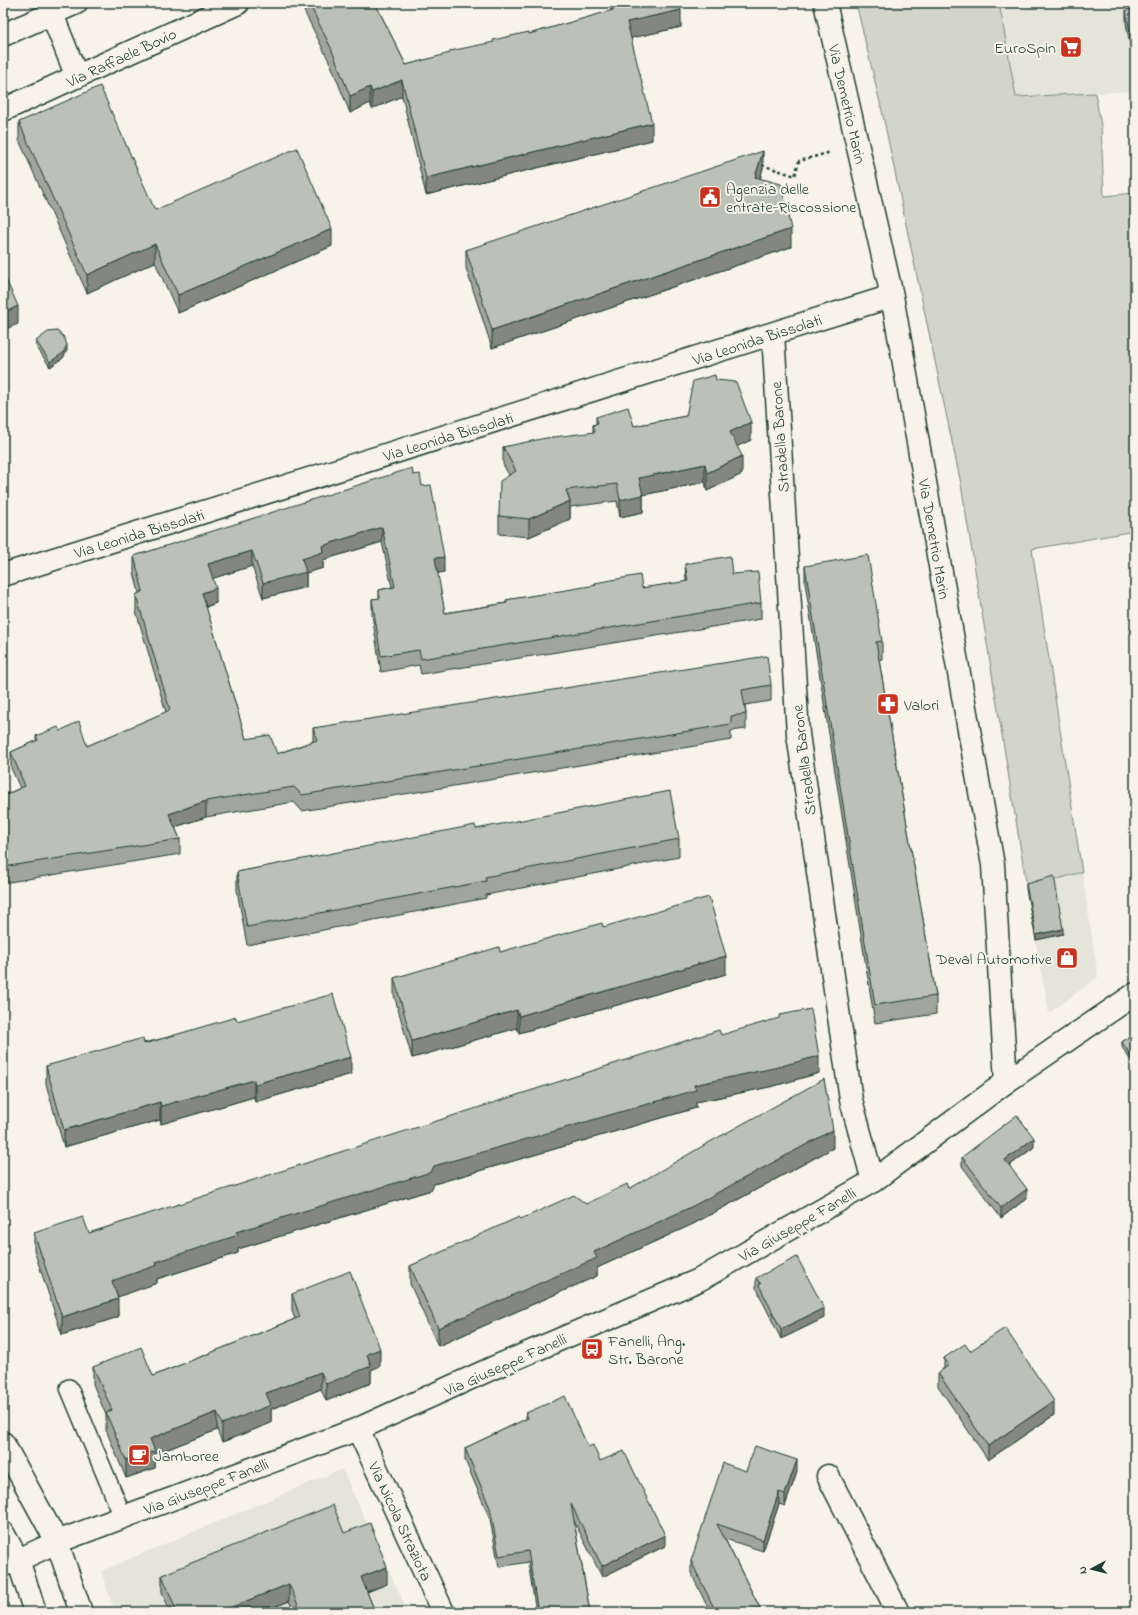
<svg xmlns="http://www.w3.org/2000/svg" width="1138" height="1615" font-family="'Indie Flower',sans-serif">
<style>
.built{fill:#e5e4d9}
.green{fill:#d3d5ca;stroke:#79897f}
.lines{fill:none;stroke-linecap:round;stroke-linejoin:round}
.service-casing{stroke:#1f3d34;stroke-width:20}
.minor-casing{stroke:#1f3d34;stroke-width:25}
.tertiary-casing{stroke:#1f3d34;stroke-width:25}
.secondary-casing{stroke:#1f3d34;stroke-width:25}
.path{stroke:#1f3d34;stroke-width:2.5;stroke-dasharray:3 3;stroke-linecap:butt}
.service{stroke:#f7f3e8;stroke-width:17}
.minor{stroke:#f7f3e8;stroke-width:22}
.tertiary{stroke:#f7f3e8;stroke-width:22}
.secondary{stroke:#f7f3e8;stroke-width:22}
.wall{fill:#a1a69d;stroke:#1f3d34}
.shaded-wall{fill:#83877f;stroke:#1f3d34}
.building{fill:#bbc1b6;stroke:#1f3d34}
.labels{text-anchor:middle;stroke-width:4;stroke-linejoin:round;paint-order:stroke}
.poi-label{font-size:16px;fill:#1f3d34;stroke:#f7f3e8;text-anchor:start}
.street-label{font-size:16px;fill:#1f3d34;stroke:#f7f3e8}
</style>
<rect width="100%" height="100%" fill="#f7f3e8"/>
<filter id="ink" filterUnits="userSpaceOnUse"><feTurbulence type="fractalNoise" baseFrequency=".025" numOctaves="2"/><feDisplacementMap in="SourceGraphic" scale="8" xChannelSelector="R" yChannelSelector="G"/><feConvolveMatrix kernelMatrix="1 2 1 2 8 2 1 2 1" color-interpolation-filters="sRGB"/></filter>
<g filter="url(#ink)">
<!-- built -->
<path class="built" d="M999,3H1135V91L1016,97Z
M1082,872L1098,977L1049,1013L1026,889Z
M342,1469L408,1612H115L101,1571Z"/>
<!-- green -->
<path class="green" d="M856,3H999L1016,97L1095,93L1101,126L1104,196L1135,193V531L1032,549L1082,872L1027,888L961,484L882,111Z"/>
<g class="lines">
<!-- service casing -->
<g class="service-casing">
<path id="service" d="M69,1388L123,1517"/>
</g>
<!-- minor casing -->
<g class="minor-casing">
<path id="minor" d="M825,3L892,296L993,865L1006,1082
M52,14L77,77
M3,35L76,3
M3,110L238,3
M773,334L798,734L851,1100L873,1181
M3,575L892,296
M358,1429L443,1612
M828,1476L898,1612"/>
</g>
<!-- tertiary casing -->
<g class="tertiary-casing">
<path id="tertiary" d="M3,1565L18,1560L57,1542L358,1429L495,1367L699,1280L873,1181L1006,1082L1135,994"/>
</g>
<!-- secondary casing -->
<g class="secondary-casing">
<path id="secondary" d="M3,1443L57,1542L81,1612
M3,1533L18,1560L35,1612"/>
</g>
<!-- path -->
<path class="path" d="M762,165L795,176L799,161L831,152"/>
<!-- service -->
<use href="#service" class="service"/>
<!-- minor -->
<use href="#minor" class="minor"/>
<!-- tertiary -->
<use href="#tertiary" class="tertiary"/>
<!-- secondary -->
<use href="#secondary" class="secondary"/>
</g>
<!-- wall -->
<path class="wall" d="M301,3H375L406,65L493,43L529,34L611,11L610,3H679L681,27L631,38L652,140L426,195L402,96L372,109L370,103L350,113L331,65L301,5Z
M1135,8V68H1134L1126,23V10Z
M19,122L155,210L332,246L178,313L155,262L87,293L19,140Z
M763,168L760,179L791,247L492,348L466,268V250Z
M36,341L67,350L63,358L50,367L36,346Z
M716,380L751,440L737,446L742,474L707,491L705,482L643,495V512L620,517L617,501L570,507V519L529,537L499,534V516L509,475L503,464V447L593,433V425L596,424V417L634,426L686,416Z
M413,475L422,486L444,572L437,573L445,613L506,603V600L595,586V583L642,588L686,582L685,564L732,574L761,603V619L421,674L419,665L381,672L372,615V599H379V590L392,587L382,542L323,560V568L306,573V587L263,598L252,566L213,578L216,603L206,607L246,739L277,754L313,741V728L771,685V701L745,705L746,714V729L731,731V740L302,811L294,802L206,817L175,827L180,839V854L3,883V796L20,788L11,768V752L36,741V736L60,731L87,746L166,712L136,611V595L139,593L134,572V556Z
M805,566L882,641V659L879,660L936,996V1014L875,1023L805,583Z
M476,829L679,839V857L486,895V898L247,945L237,890V872Z
M1026,884L1063,934L1036,940L1026,889Z
M603,927L726,974L519,1033L517,1028L412,1058L394,995V978Z
M237,1021L351,1074L255,1102L254,1097L161,1124L160,1120L64,1147L46,1084V1066Z
M1135,1033V1067L1122,1047V1042Z
M721,1035L819,1073L774,1086L696,1102V1108L434,1184L431,1190L238,1249V1253L157,1279V1283L117,1297L118,1317L62,1335L34,1250V1233H89Z
M1034,1147L1009,1166L1027,1198L1001,1218L962,1166V1157Z
M833,1148L693,1224L597,1268V1276L438,1346L410,1284V1266L521,1219L586,1204L629,1189Z
M756,1278L824,1318L781,1339L759,1294V1292L756,1288Z
M292,1294L380,1366L371,1370V1383L326,1401L321,1389L271,1409V1423L222,1442L217,1430L155,1454V1468L126,1478L106,1430V1415L93,1384V1367L153,1376L295,1319L292,1311Z
M970,1351L1054,1415L988,1460L938,1386V1373L944,1368V1358Z
M526,1413L588,1447L600,1461L665,1546L602,1577L574,1521L590,1612H536L528,1562L499,1567L490,1519L465,1460V1448L526,1419Z
M746,1471L797,1472L785,1506L779,1504L763,1551L725,1539L762,1612H710L691,1573V1561Z
M344,1533L387,1584L367,1592L375,1612H294L289,1601L262,1612H170L162,1592V1575Z"/>
<!-- shaded-wall -->
<path class="shaded-wall" d="M681,10V27L627,39V22Z
M402,80V96L372,109V92Z
M370,87V103L350,113V96Z
M652,123V140L426,195V178Z
M763,151V168L755,195V177Z
M332,229V246L178,313V295Z
M791,229V247L492,348V330Z
M155,244V262L87,293V275Z
M18,306V324L3,330V313Z
M67,345V350L63,358L50,367V362Z
M751,422V440L730,450V432Z
M742,456V474L707,491V473Z
M705,464V482L643,495V512L620,517V500L639,478Z
M570,501V519L529,537V519Z
M382,527V542L323,560V568L306,573V587L263,598V583L302,559L322,546Z
M252,551V566L208,580V564Z
M444,557V572L435,574V558Z
M216,588V603L202,608V593Z
M206,801V817L169,829V814Z
M1063,929V934L1036,940V935Z
M726,956V974L519,1033V1016Z
M517,1010V1028L412,1058V1041Z
M819,1056V1073L774,1086L696,1102V1108L434,1184L431,1190L238,1249V1253L157,1279V1283L112,1299V1281L156,1262L236,1232L434,1166L694,1085Z
M351,1057V1074L255,1102V1084Z
M254,1080V1097L161,1124V1106Z
M160,1102V1120L64,1147V1130Z
M833,1130V1148L693,1224L597,1268V1276L438,1346V1328L594,1252Z
M1034,1138V1147L1005,1169V1160Z
M1027,1189V1198L1001,1218V1208Z
M118,1299V1317L62,1335V1317Z
M824,1308V1318L781,1339V1329Z
M380,1349V1366L371,1370V1383L326,1401V1384L367,1354Z
M321,1372V1389L271,1409V1423L222,1442V1424L266,1393Z
M1054,1401V1415L988,1460V1446Z
M217,1412V1430L155,1454V1468L126,1478V1460L150,1439Z
M797,1460V1472L785,1506V1494Z
M779,1492V1504L763,1551V1540Z
M665,1535V1546L602,1577V1566Z
M387,1567V1584L361,1594V1577Z
M289,1584V1601L262,1612H219Z"/>
<!-- building -->
<path class="building" d="M309,3H375L406,65L450,53V51L494,42L493,40L529,32V34L613,10L612,3H679L681,10L627,22L652,123L426,178L402,80L372,92L370,87L350,96L331,48Z
M1135,8V55H1134L1126,10Z
M100,86L155,210L297,148L332,229L178,295L155,244L87,275L19,122Z
M763,151L755,177L781,184L791,229L492,330L466,250Z
M3,273L18,306L3,313Z
M57,331L64,337L67,345L63,353L50,362L36,341L48,332Z
M715,375L716,380L736,382L751,422L730,432L742,456L707,473L705,464L639,478L643,495L620,500L617,484L566,490L570,501L529,519L499,516L500,481L516,471L503,447L546,438L595,432L593,425L598,423L596,417L628,407L634,426L686,416L693,381Z
M412,468L413,475L420,474L422,486L431,485L444,557L435,558L445,613L507,603L506,600L596,585L595,583L640,575L642,588L688,581L685,564L730,556L732,574L758,572L761,603L421,659L419,650L381,656L372,599L380,598L379,590L395,587L382,527L322,546L323,552L302,559L306,572L263,583L252,551L208,564L216,588L202,593L246,739L270,735L277,754L317,740L313,728L767,656L771,685L742,690L746,714L731,716V724L302,795L294,787L206,801L169,814L180,839L3,867V796L25,786L11,752L38,740L36,736L58,727L60,731L79,721L87,746L170,710L136,595L143,591L134,556Z
M868,555L882,641L876,642L936,996L875,1005L805,566Z
M670,791L679,839L485,877L486,881L247,927L237,872L475,825L476,829Z
M1054,876L1063,929L1036,935L1026,884Z
M709,897L726,956L519,1016L517,1010L412,1041L394,978L499,947L500,952L602,923L603,927Z
M333,994L351,1057L255,1084L254,1080L161,1106L160,1102L64,1130L46,1066L143,1038L144,1044L236,1017L237,1021Z
M811,1009L819,1056L774,1068L694,1085L696,1090L434,1166L431,1172L236,1232L238,1235L156,1262L157,1265L112,1281L118,1299L62,1317L34,1233L83,1217L89,1233L719,1030L721,1035L779,1018L780,1015Z
M1135,1033V1062L1122,1042Z
M824,1079L833,1130L693,1206L594,1252L597,1258L438,1328L410,1266L519,1217L521,1219L574,1195L586,1204L627,1184L629,1189L708,1143Z
M1017,1115L1034,1138L1005,1160L1027,1189L1001,1208L962,1157Z
M797,1257L824,1308L781,1329L759,1285L761,1284L756,1278Z
M350,1271L380,1349L367,1354L371,1366L326,1384L321,1372L266,1393L271,1405L222,1424L217,1412L150,1439L155,1451L126,1460L106,1413L112,1410L93,1367L141,1347L153,1376L300,1317L292,1294Z
M1005,1328L1054,1401L988,1446L938,1373L949,1365L944,1358L965,1344L970,1351Z
M565,1396L588,1447L593,1445L600,1461L624,1451L665,1535L602,1566L571,1504L590,1612H538L528,1551L499,1556L490,1508L465,1448L528,1418L526,1413Z
M755,1446L797,1460L785,1494L779,1492L763,1540L717,1524L762,1612H716L691,1561L723,1463L746,1471Z
M333,1505L344,1533L370,1523L387,1567L361,1577L375,1612H301L289,1584L219,1612H177L162,1575Z"/>
</g>
<!-- icons -->
<defs>
<g id="supermarket-square" transform="scale(1.15)"><rect x="-9" y="-9" width="18" height="18" rx="4" fill="#c8321e" stroke="#f7f3e8"/><path d="M-6-5.5h2.5l.6 2H6L4.5 2H-2.5L-4.4-4H-6ZM-1.5 3.2a1.3 1.3 0 1 0 .1 0ZM3 3.2a1.3 1.3 0 1 0 .1 0Z" fill="#fff"/></g>
<g id="civic-square" transform="scale(1.15)"><rect x="-9" y="-9" width="18" height="18" rx="4" fill="#c8321e" stroke="#f7f3e8"/><path d="M-.6-6.5H3V-4.5H.6V-3L4-1V1h2V6H-6V1h2V-1L-.6-3ZM-1.2 2.5V6h2.4V2.5Z" fill="#fff"/></g>
<g id="pharmacy-square" transform="scale(1.15)"><rect x="-9" y="-9" width="18" height="18" rx="4" fill="#c8321e" stroke="#f7f3e8"/><path d="M-2-6h4v4h4v4h-4v4h-4v-4h-4v-4h4Z" fill="#fff"/></g>
<g id="shop-square" transform="scale(1.15)"><rect x="-9" y="-9" width="18" height="18" rx="4" fill="#c8321e" stroke="#f7f3e8"/><path d="M-5-2.5h2.3a2.7 3.5 0 0 1 5.4 0H5L5.5 6h-11ZM-1.5-2.5h3a1.5 2.3 0 0 0-3 0Z" fill="#fff"/></g>
<g id="bus-square" transform="scale(1.15)"><rect x="-9" y="-9" width="18" height="18" rx="4" fill="#c8321e" stroke="#f7f3e8"/><path d="M-5-6H5V4H4V6H2V4H-2V6H-4V4H-5ZM-3.5-4V0h7V-4ZM-3.5 1.2v1.5H-2V1.2ZM2 1.2v1.5H3.5V1.2Z" fill="#fff"/></g>
<g id="cafe-square" transform="scale(1.15)"><rect x="-9" y="-9" width="18" height="18" rx="4" fill="#c8321e" stroke="#f7f3e8"/><path d="M-5.5-4.5H6V0H3Q3 3.5 0 3.5H-2.5Q-5.5 3.5-5.5 0ZM3-3.2v2h1.7v-2ZM-6 4.5H4V6H-6Z" fill="#fff"/></g>
</defs>
<g fill-rule="evenodd">
<use href="#supermarket-square" x="1071" y="47"/>
<use href="#civic-square" x="710" y="197"/>
<use href="#pharmacy-square" x="888" y="704"/>
<use href="#shop-square" x="1067" y="958"/>
<use href="#bus-square" x="592" y="1349"/>
<use href="#cafe-square" x="139" y="1455"/>
</g>
<g class="labels">
<!-- poi labels -->
<g class="poi-label">
<text x="1056" y="53" text-anchor="end">EuroSpin</text>
<text x="726" y="194">Agenzia delle<tspan x="726" dy="18">entrate-Riscossione</tspan></text>
<text x="904" y="710">Valori</text>
<text x="1052" y="964" text-anchor="end">Deval Automotive</text>
<text x="608" y="1346">Fanelli, Ang.<tspan x="608" dy="18">Str. Barone</tspan></text>
<text x="154" y="1461">Jamboree</text>
</g>
<!-- street labels -->
<g class="street-label">
<text transform="translate(121 57) rotate(-25)" y="6">Via Raffaele Bovio</text>
<text transform="translate(848 104) rotate(77)" y="6">Via Demetrio Marin</text>
<text transform="translate(757 339) rotate(-18)" y="6">Via Leonida Bissolati</text>
<text transform="translate(448 436) rotate(-17)" y="6">Via Leonida Bissolati</text>
<text transform="translate(779 437) rotate(-94)" y="6">Stradella Barone</text>
<text transform="translate(139 533) rotate(-17)" y="6">Via Leonida Bissolati</text>
<text transform="translate(935 539) rotate(80)" y="6">Via Demetrio Marin</text>
<text transform="translate(803 760) rotate(-97)" y="6">Stradella Barone</text>
<text transform="translate(797 1224) rotate(-30)" y="6">Via Giuseppe Fanelli</text>
<text transform="translate(505 1364) rotate(-24)" y="6">Via Giuseppe Fanelli</text>
<text transform="translate(206 1486) rotate(-21)" y="6">Via Giuseppe Fanelli</text>
<text transform="translate(401 1521) rotate(65)" y="6">Via Nicola Straziota</text>
</g>
</g>
<!-- margin -->
<rect width="1138" height="1615" fill="none" stroke="#f7f3e8" stroke-width="16"/>
<rect x="8" y="8" width="1122" height="1599" fill="none" stroke="#1f3d34" stroke-width="1.5" filter="url(#ink)"/>
<!-- north arrow -->
<g transform="translate(1092 1569) rotate(263)" stroke="#f7f3e8" stroke-width="3" paint-order="stroke">
<path d="M0-3L7 15L0 10L-7 15Z" fill="#1f3d34"/>
<text y="-6" font-size="11" font-weight="bold" text-anchor="middle" fill="#1f3d34">N</text>
</g>
</svg>
